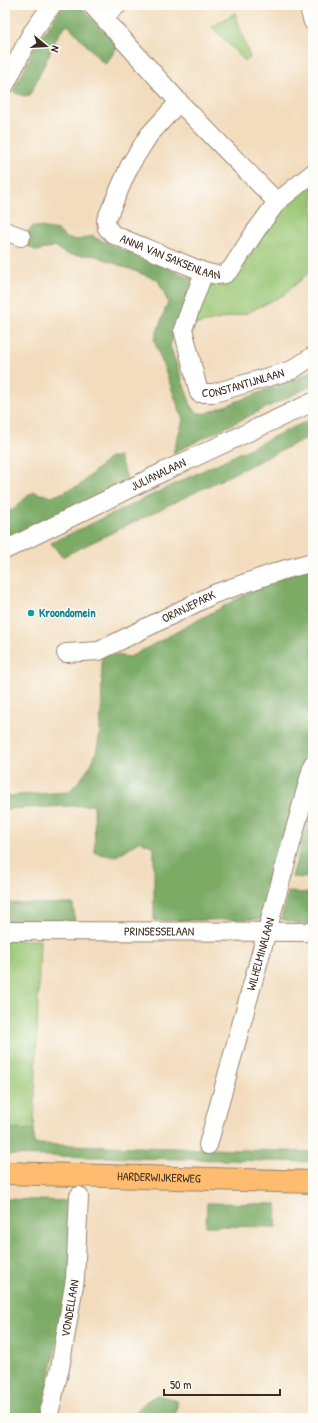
<svg xmlns="http://www.w3.org/2000/svg" width="318" height="1423" font-family="'Patrick Hand',sans-serif">
<style>
.green{fill:#9ac674;stroke:#6a7849}
.forest{fill:#7bab66;stroke:#5b6a42}
.lines{fill:none;stroke-linecap:round;stroke-linejoin:round}
.minor-casing{stroke:#96836e;stroke-width:20}
.major-casing{stroke:#96836e;stroke-width:24}
.minor{stroke:#fff;stroke-width:18}
.major{stroke:#fdbc6f;stroke-width:22}
.culture-dot{fill:#0f9aa8;stroke:#fdfcf7;stroke-width:1.5}
.labels{text-anchor:middle;stroke-width:3;stroke-linejoin:round;paint-order:stroke}
.street-label{font-size:12px;fill:#3b2a1e;stroke:#fdfcf7}
.culture-label{font-size:12px;font-weight:bold;fill:#0d838f;stroke:#fdfcf7;text-anchor:start}
</style>
<rect width="100%" height="100%" fill="#fdfcf7"/>
<filter id="ink" filterUnits="userSpaceOnUse"><feTurbulence type="fractalNoise" baseFrequency=".025" numOctaves="2"/><feDisplacementMap in="SourceGraphic" scale="8" xChannelSelector="R" yChannelSelector="G"/><feConvolveMatrix kernelMatrix="1 2 1 2 8 2 1 2 1" color-interpolation-filters="sRGB"/></filter>
<filter id="wash" filterUnits="userSpaceOnUse"><feTurbulence type="fractalNoise" baseFrequency=".012" numOctaves="4" result="noise"/><feDisplacementMap in="SourceGraphic" scale="16" xChannelSelector="R" yChannelSelector="G"/><feGaussianBlur stdDeviation="0.9" result="paint"/><feColorMatrix in="noise" values="0 0 0 0 0 0 0 0 0 0 0 0 0 0 0 0 0 1.4 0 .05"/><feComposite in="paint" operator="in"/></filter>
<g filter="url(#wash)">
<rect width="100%" height="100%" fill="#f2dcbd"/>
<!-- green -->
<path class="green" d="M235,13L250,58L245,61L212,27Z
M313,183V269L285,294L247,313L189,326L209,282L226,287L249,249L284,206Z
M5,940H40L34,1130L5,1129Z"/>
<!-- forest -->
<path class="forest" d="M63,5H79L118,46L106,64L102,62L68,25L59,33L30,95L24,96L13,92L35,47Z
M33,226L58,230L66,238L79,240L94,235L93,237L193,279L170,346L192,408C197,413 200,414 207,413L302,376L313,370V385L173,453L183,420L154,340L168,302L158,280L96,256C82,253 66,260 56,246L37,251L28,246L24,236Z
M313,418V435L62,557L51,543Z
M110,457H119L129,483L5,543V513C16,511 23,497 34,492L52,497L80,485Z
M313,566V738L264,919L154,921V847L140,841L115,857L95,853L94,805L5,809V796L69,792C78,782 87,773 93,760C104,738 101,680 102,653L130,657L263,585Z
M313,801V878L292,877Z
M288,892L313,893V924H298L281,919Z
M5,903L73,904L75,923L5,922Z
M5,1129L34,1130V1144L313,1152V1162L5,1155Z
M5,1199L72,1201L70,1281L41,1418H5Z
M207,1203L277,1204L276,1227L206,1226Z
M158,1395L176,1400L178,1402L174,1418H133C136,1408 149,1398 158,1395Z"/>
</g>
<g filter="url(#ink)">
<g class="lines">
<!-- minor casing -->
<g class="minor-casing">
<g id="minor">
<path id="s1" d="M92,5L179,102L149,135L130,165L106,220L107,228L114,235L204,272L217,275L225,274L231,269L255,232L277,202L313,173"/>
<path d="M308,5L313,22"/>
<path d="M103,16L118,5"/>
<path d="M5,85L31,34L52,5"/>
<path d="M179,102L277,202"/>
<path d="M5,231L21,237"/>
<path id="s2" d="M204,272L183,329L199,393H214L292,370L313,356"/>
<path id="s3" d="M5,550L165,471L313,402"/>
<path id="s4" d="M66,653L99,651L214,594L283,570L313,562"/>
<path id="s5" d="M5,931L313,932"/>
<path id="s6" d="M208,1145L313,764"/>
<path id="s7" d="M48,1418L60,1368L75,1279L79,1196"/>
</g>
</g>
<!-- major casing -->
<g class="major-casing">
<g id="major">
<path id="s8" d="M5,1173L313,1182"/>
</g>
</g>
<!-- minor -->
<use href="#minor" class="minor"/>
<!-- major -->
<use href="#major" class="major"/>
</g>
</g>
<!-- markers -->
<circle class="culture-dot" cx="31" cy="613" r="4"/>
<g class="labels">
<!-- street labels -->
<g class="street-label">
<text dy="4" stroke="none"><textPath href="#s1" startOffset="349">ANNA VAN SAKSENLAAN</textPath></text>
<text dy="4" stroke="none"><textPath href="#s2" startOffset="172">CONSTANTIJNLAAN</textPath></text>
<text dy="4" stroke="none"><textPath href="#s3" startOffset="171">JULIANALAAN</textPath></text>
<text dy="4" stroke="none"><textPath href="#s4" startOffset="133">ORANJEPARK</textPath></text>
<text dy="4" stroke="none"><textPath href="#s5" startOffset="154">PRINSESSELAAN</textPath></text>
<text dy="4" stroke="none"><textPath href="#s6" startOffset="198">WILHELMINALAAN</textPath></text>
<text dy="4" stroke="none"><textPath href="#s8" startOffset="154">HARDERWIJKERWEG</textPath></text>
<text dy="4" stroke="none"><textPath href="#s7" startOffset="112">VONDELLAAN</textPath></text>
</g>
<!-- culture labels -->
<g class="culture-label">
<text x="39" y="617">Kroondomein</text>
</g>
</g>
<!-- margin -->
<rect width="318" height="1423" fill="none" stroke="#fdfcf7" stroke-width="20"/>
<!-- north arrow -->
<g transform="translate(46 46) rotate(108)" stroke="#fdfcf7" stroke-width="3" paint-order="stroke">
<path d="M0-3L7 15L0 10L-7 15Z" fill="#3b2a1e"/>
<text y="-6" font-size="11" font-weight="bold" text-anchor="middle" fill="#3b2a1e">N</text>
</g>
<!-- scale -->
<path d="M164 1389v6h116v-6" fill="none" stroke="#3b2a1e" stroke-width="2"/>
<text x="170" y="1389" font-size="12" fill="#3b2a1e" stroke="#fdfcf7" stroke-width="3" paint-order="stroke">50 m</text>
</svg>
